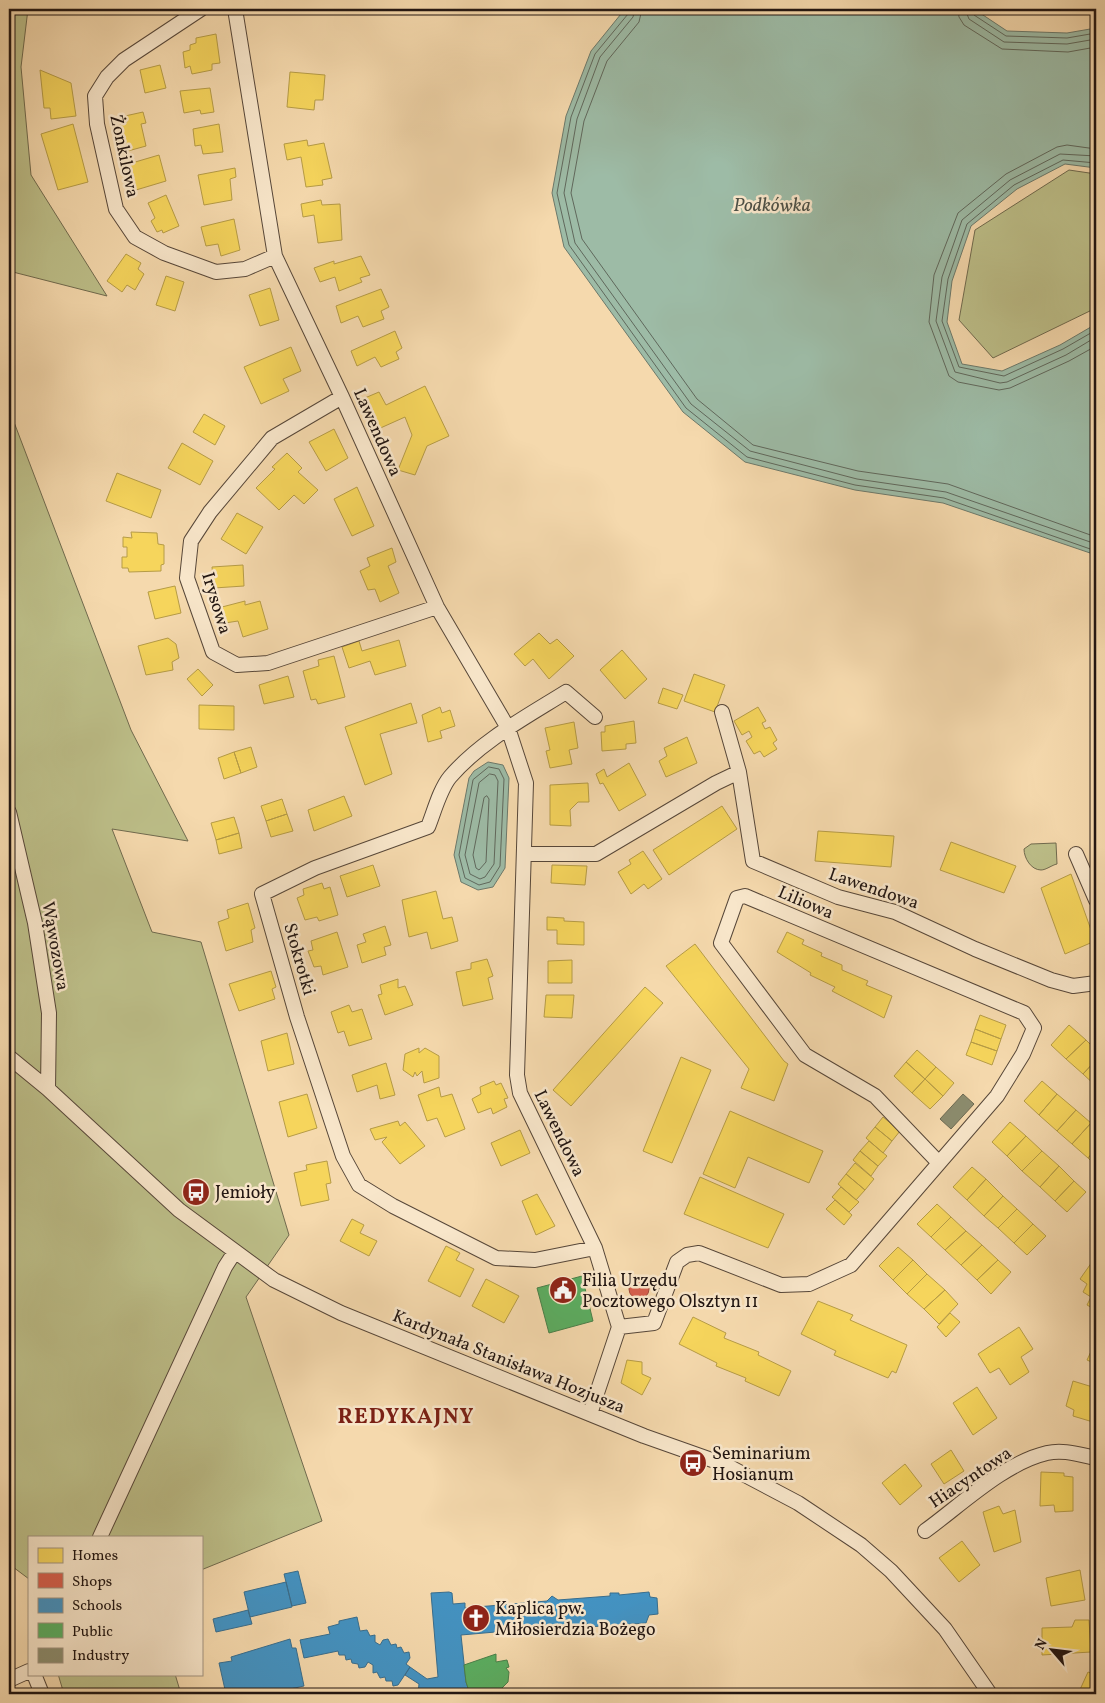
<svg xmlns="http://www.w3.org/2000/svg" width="1105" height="1703" font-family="Vollkorn,serif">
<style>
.green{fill:#bdbf89;stroke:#706a4e}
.water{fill:#9dbba6;stroke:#6c796b}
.homes{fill:#f6d55c;stroke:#b69c46}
.shops{fill:#d6604d;stroke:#a04a3b}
.schools{fill:#4393c3;stroke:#396e8e}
.public{fill:#5aae61;stroke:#498049}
.industry{fill:#8c8c6e;stroke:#6c6952}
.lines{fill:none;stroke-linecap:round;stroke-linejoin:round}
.shore{stroke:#60685c;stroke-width:1}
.minor-casing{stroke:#574739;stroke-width:16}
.minor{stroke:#f8e6ca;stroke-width:14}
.labels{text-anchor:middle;stroke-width:5;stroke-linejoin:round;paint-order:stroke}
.street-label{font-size:18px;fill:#221612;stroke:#f8e6ca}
.poi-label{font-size:18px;fill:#221612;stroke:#f8e6ca;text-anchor:start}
.water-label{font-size:19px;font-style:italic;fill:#4d5046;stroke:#f8e6ca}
.district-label{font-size:22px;font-weight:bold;letter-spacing:1px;fill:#7a1f14;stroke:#f8e6ca}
</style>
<rect width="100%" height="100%" fill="#f5d9ad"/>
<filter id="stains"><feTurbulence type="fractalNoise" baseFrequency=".004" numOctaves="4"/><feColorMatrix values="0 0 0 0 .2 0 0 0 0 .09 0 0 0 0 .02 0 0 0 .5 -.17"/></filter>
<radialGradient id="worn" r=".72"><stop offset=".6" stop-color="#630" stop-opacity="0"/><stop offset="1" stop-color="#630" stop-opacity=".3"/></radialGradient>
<!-- green -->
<path class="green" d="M9,9H28L21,67L31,175L107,296L9,271Z
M1069,170L1096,174V308L993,358L959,320L975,230Z
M9,409L131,730L188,841L112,829L152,932L201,942L289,1235L246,1297L322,1521L201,1570V1537H29V1579L9,1564Z
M1056,843L1057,864C1052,865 1046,870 1041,870C1031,870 1024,858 1024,849L1031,844Z
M58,1674H175L181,1694H64Z"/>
<!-- water -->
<path class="water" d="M625,9H974L1007,31L1067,33L1096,28V168L1065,164L1017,189L971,226L952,281L947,322L962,364L1002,371L1060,345L1096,324V555L943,503L855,490L745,462L683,412L564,247L552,193L566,116L591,51Z
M488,762L503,765L509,778L505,868L493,887L478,890L461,882L454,855L469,778L474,771Z"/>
<!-- homes -->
<path class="homes" d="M216,34L220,63L212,64V70L192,74L190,66L185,68L183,52L190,50V45L196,43V38Z
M160,65L166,88L145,93L140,70Z
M40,70L71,83L76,116L51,119L50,108H44Z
M290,72L325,75L323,100H315L314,110L287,107Z
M210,88L214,112L201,114L200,110L184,113L180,91Z
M143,112L146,123L141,124L146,146L128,151L120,124L127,122L125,116Z
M73,124L88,182L58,190L41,134Z
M219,124L223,152L203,154L201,145L195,146L193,129Z
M307,140L308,146L324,143L332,178L322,180L323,185L306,187L301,157L287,160L284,144Z
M159,155L166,181L136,190L131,175H127L125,165Z
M235,168L236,177L230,179L232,200L204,205L198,175Z
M166,195L179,226L163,233L162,230L157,232L151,221L155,218L148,203Z
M321,200L322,205L340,204L342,240L318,243L314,215L303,217L301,204Z
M234,219L240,250L221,256L218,244L206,246L201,227Z
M126,254L141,263L138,269L144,274L135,290L127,285L122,292L107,281Z
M361,256L370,275L360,278L362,282L339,291L335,277L320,282L314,268L334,261V264Z
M166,276L184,282L175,311L156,305Z
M270,288L279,320L260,326L249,295Z
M381,289L389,307L381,311L384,319L363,327L358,316L341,323L336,306Z
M395,331L402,348L396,352L399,359L381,367L375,357L357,366L351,351Z
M291,347L301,371L283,379L289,391L261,404L244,367Z
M425,386L449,436L427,446L415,475L398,470L412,435L405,417L376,430L360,400L379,392L386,405Z
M204,414L225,426L215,445L193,432Z
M334,429L348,458L326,471L309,442Z
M182,443L213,461L200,485L168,468Z
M287,453L302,468L298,472L318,490L304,504L294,495L279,510L256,488L275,469L272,467Z
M117,473L161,490L151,518L106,501Z
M357,487L374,526L352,536L334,499Z
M237,513L263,527L246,554L221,539Z
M131,532L157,533L158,544L164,545V564L161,565V571L129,572L128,568H122V557H127V547H123V537L132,538Z
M392,548L396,562L388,566L399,593L380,602L375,589L368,590L360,571L370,566L367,558Z
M243,565L244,586L214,588L212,567Z
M175,586L181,613L155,619L148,592Z
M245,601V605L260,601L268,629L243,637L238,621L225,623L222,607Z
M539,633L550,644L557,639L574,656L549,679L533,659L525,666L514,654Z
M168,638L176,644L179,658L172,662L173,670L146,675L138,646Z
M399,640L406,666L375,675L370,661L349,668L342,647L359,641L362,651Z
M622,650L647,679L625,699L600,670Z
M334,656L345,697L318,704L316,699L311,700L303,671L319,666L318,660Z
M198,669L213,685L202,696L187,679Z
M694,674L725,685L715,712L684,701Z
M288,676L294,697L264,704L259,685Z
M663,688L683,695L677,709L658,703Z
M411,703L417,723L380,734L392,774L365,785L345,727Z
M199,705L234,706V730L199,729Z
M440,707L442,713L450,710L455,726L440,731L442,738L428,742L422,715Z
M758,707L766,721L762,723L765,729L770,727L777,740L773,743L777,749L764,757L760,751L754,754L746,741L752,737L749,731L742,735L734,721Z
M634,721L636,743L626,744V749L602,751L601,732H605V726Z
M574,722L578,748L569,750L572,764L550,768L546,751L550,750L545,728Z
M687,737L697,763L666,777L659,761L667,756L664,748Z
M251,747L257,767L241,773L234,752Z
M234,752L241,773L224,779L218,758Z
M629,763L646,795L619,811L603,783L600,784L596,774L604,769L607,777Z
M588,783L589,802H578L570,810L571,826L550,825V785Z
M344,796L352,816L314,831L308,810Z
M282,799L287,814L266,821L261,806Z
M722,806L737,829L669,875L653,850Z
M287,814L293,831L271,837L266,821Z
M234,817L239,833L216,840L211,823Z
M818,831L894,836L891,867L815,861Z
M239,833L242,848L219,854L216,840Z
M951,842L1016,866L1004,893L940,870Z
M643,851L662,879L648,889L644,884L631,894L618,872L631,864L629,860Z
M373,865L380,886L347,897L340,876Z
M552,865L587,866L585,885L551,883Z
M1071,874L1095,941L1065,954L1041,888Z
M322,883L324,889L330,887L338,915L319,921L317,917L305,920L297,898L304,895L303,889Z
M436,891L443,919L452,917L458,941L431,949L427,932L409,937L402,900Z
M248,903L255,928L251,930L253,942L226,951L218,922L229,918L227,910Z
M547,917L564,918V921L584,922V945L557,944V930H547Z
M385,926L391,945L384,947L386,955L362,963L357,945L366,942L363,934Z
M337,932L348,967L323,975L321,966L314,967L308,951L313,950L311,941Z
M787,932L804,940L802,944L822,953L821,956L842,965V970L868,981L866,985L892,996L884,1018L832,991L835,987L810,975L811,973L777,952Z
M695,944L784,1061L788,1064L774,1101L741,1088L749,1069L666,966Z
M487,959L493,976L488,978L493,999L463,1006L456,972L471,969V963Z
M572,960V983H548V961Z
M271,971L276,987L272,989L275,999L239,1011L229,984Z
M398,979V988L405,986L413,1005L385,1015L378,995L382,994L380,985Z
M645,987L663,1003L571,1106L553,1090Z
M546,995H574L572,1018L544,1017Z
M349,1005L352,1012L362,1009L372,1039L349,1046L344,1031L338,1033L331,1012Z
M980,1015L1006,1025L1001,1039L975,1029Z
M1069,1025L1086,1040L1066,1059L1051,1045Z
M975,1029L1001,1039L997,1051L971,1042Z
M287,1033L294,1064L268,1071L261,1041Z
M1086,1040L1096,1050V1060L1083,1074L1066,1059Z
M971,1042L997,1051L992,1065L966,1055Z
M419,1048V1053L425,1048L439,1056V1078L424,1083L422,1071L417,1076L415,1072L413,1077L403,1070L405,1054Z
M917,1050L936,1067L925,1079L906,1062Z
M681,1057L711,1070L672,1163L643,1151Z
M1096,1060V1086L1083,1074Z
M906,1062L925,1079L912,1093L894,1076Z
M386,1063L395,1095L380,1099L377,1085L357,1092L352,1075Z
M936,1067L954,1083L943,1096L925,1079Z
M925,1079L943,1096L930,1109L912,1093Z
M494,1081L496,1085L501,1083L508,1098L504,1099L507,1107L493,1114L491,1108L478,1113L472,1099L481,1094L480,1087Z
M1042,1081L1057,1094L1039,1115L1024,1101Z
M439,1087L441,1097L452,1094L465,1129L445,1137L437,1118L427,1121L418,1095Z
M307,1094L317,1128L288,1137L279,1102Z
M1057,1094L1076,1110L1057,1131L1039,1115Z
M1076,1110L1091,1123L1072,1144L1057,1131Z
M730,1111L823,1151L809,1183L748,1157L735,1188L703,1174Z
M883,1117L900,1131L892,1141L875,1127Z
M398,1121L400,1126L405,1122L425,1146L400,1164L382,1142L387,1137L375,1140L370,1129Z
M1010,1122L1026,1136L1007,1156L992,1142Z
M1091,1123L1096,1128V1149L1088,1158L1072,1144Z
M875,1127L892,1141L883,1153L866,1138Z
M520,1130L530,1153L501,1166L491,1143Z
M1026,1136L1042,1151L1022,1171L1007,1156Z
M869,1141L887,1156L878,1166L860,1151Z
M1096,1149V1166L1088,1158Z
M860,1151L878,1166L871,1176L853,1160Z
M1042,1151L1059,1166L1040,1187L1022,1171Z
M327,1161L331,1183L326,1184L329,1200L301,1206L294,1173L307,1170L306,1165Z
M855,1163L874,1179L865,1190L846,1174Z
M1059,1166L1074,1181L1055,1201L1040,1187Z
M972,1167L986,1179L967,1200L953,1187Z
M846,1174L865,1190L856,1200L838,1184Z
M700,1177L784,1214L768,1248L684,1214Z
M986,1179L1003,1196L984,1216L967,1200Z
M1074,1181L1086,1192L1067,1212L1055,1201Z
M841,1187L859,1202L849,1212L832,1197Z
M537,1194L555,1226L536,1235L522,1201Z
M1003,1196L1017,1209L998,1228L984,1216Z
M835,1200L852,1215L844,1225L826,1209Z
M937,1204L951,1217L931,1237L917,1224Z
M1017,1209L1033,1224L1014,1243L998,1228Z
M951,1217L966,1231L945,1250L931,1237Z
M352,1219L364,1225L360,1233L377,1241L369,1256L340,1241Z
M1033,1224L1046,1236L1027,1255L1014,1243Z
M966,1231L982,1245L961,1265L945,1250Z
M982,1245L998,1260L977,1280L961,1265Z
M446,1246L460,1253L456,1260L474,1269L460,1297L428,1281Z
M898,1247L913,1260L893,1280L879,1266Z
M913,1260L927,1274L907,1294L893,1280Z
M998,1260L1011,1272L991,1294L977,1280Z
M1092,1262L1096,1265V1310L1087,1305L1091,1297L1083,1292L1087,1284L1080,1279Z
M927,1274L945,1290L924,1309L907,1294Z
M486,1279L519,1296L504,1323L472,1306Z
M945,1290L958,1304L939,1324L924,1309Z
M818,1301L853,1315L850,1320L907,1345L896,1373L892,1371L888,1378L834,1355L836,1351L801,1334Z
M950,1313L960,1322L946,1337L937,1327Z
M693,1317L726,1333L724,1338L759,1352L758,1355L791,1371L779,1396L745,1381L746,1378L716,1366L717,1363L679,1344Z
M1019,1327L1033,1349L1021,1357L1029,1372L1010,1385L999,1368L990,1373L978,1354Z
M1096,1330V1364L1087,1360L1096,1341L1092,1339Z
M627,1360L642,1362V1374L651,1378L642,1395L621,1383Z
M1073,1381L1096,1388V1414L1093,1422L1073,1416L1074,1410L1066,1406Z
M977,1387L997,1418L973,1435L953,1403Z
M951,1450L964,1471L944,1484L931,1464Z
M905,1464L922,1486L900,1505L882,1483Z
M1041,1472L1064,1473V1476L1073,1477V1511L1055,1512L1054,1505L1040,1506Z
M999,1506L1003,1514L1015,1510L1021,1542L994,1552L983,1512Z
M962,1541L980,1565L959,1582L939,1558Z
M1080,1570L1085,1600L1051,1606L1046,1578Z
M1075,1620H1089L1091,1652L1042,1655V1628L1072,1627Z
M1088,1672L1096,1675V1694H1078Z"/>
<!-- shops -->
<path class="shops" d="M629 1289a10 10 0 1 1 20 0a10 10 0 1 1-20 0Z"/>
<!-- schools -->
<path class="schools" d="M298,1571L306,1603L292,1606L284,1574Z
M286,1582L292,1607L250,1617L244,1592Z
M449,1592L452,1593L453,1604L465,1603V1608L547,1601L552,1596L558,1600L610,1596V1593H619V1595L649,1592L650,1597L657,1598L658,1614L649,1615L646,1623L588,1627V1624L461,1635L466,1682L470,1694H418L419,1684L405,1675L410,1667L427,1679L438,1677L431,1593Z
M248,1610L252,1624L216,1632L213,1619Z
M357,1617L360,1631L367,1630L370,1636L375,1635V1642L380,1645L383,1640L388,1639L391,1645L396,1644L397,1648L401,1647L404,1653L409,1652L410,1658L406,1664L410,1667L398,1685L393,1686L392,1681H386L385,1677L380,1678L377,1672L373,1673V1665L368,1662L365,1667L359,1668L358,1664L352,1663L351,1659L346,1660L345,1655H339L338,1651L304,1658L300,1640L330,1634L328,1627L339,1624V1621Z
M290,1639L292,1648H296L304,1686L267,1694H226L219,1663L232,1661L231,1657Z
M559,1689L561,1693L567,1690L569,1694H546Z"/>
<!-- public -->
<path class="public" d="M582,1276L593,1321L549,1333L537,1288Z
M496,1654V1662L507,1660L509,1667L506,1668L509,1672L508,1682L501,1689V1694H470L466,1682L464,1665Z"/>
<!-- industry -->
<path class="industry" d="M963,1094L974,1104L951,1129L940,1119Z"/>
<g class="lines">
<!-- shore -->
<path class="shore" d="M629,9L628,14L595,54L571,117L557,193L569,245L686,408L747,457L855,485L944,498L1096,551
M635,9L633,17L600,57L577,119L564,193L575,243L691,404L750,451L857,479L946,492L1096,544
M642,9L639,22L607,61L584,121L571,193L582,239L697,399L753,445L858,471L948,484L1096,537
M958,9L959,17L964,25L1002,49L1068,52L1096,47
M965,9L969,19L1004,42L1067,44L1096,39
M972,9L974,15L1006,36L1067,38L1096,33
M1096,149L1067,145L1057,147L1006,174L958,213L934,275L929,322L949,376L958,382L999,390L1010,388L1069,361L1096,346
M1096,156L1060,154L1010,180L962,220L942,277L936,321L955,372L1000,383L1007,382L1066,355L1096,337
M1096,163L1063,160L1014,185L967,224L948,279L942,321L959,367L1004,376L1063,349L1096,330
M489,767L499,769L504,779L500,866L490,882L479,885L465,878L459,855L473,780Z
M490,774L495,775L498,781L494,864L485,877L480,879L470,874L465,855L479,783Z
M487,796L489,799L486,862L479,870L476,868L473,855L484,798Z"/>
<!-- minor casing -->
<g class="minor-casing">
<path id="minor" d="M201,9L124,60L107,77L95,96L97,124L116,209L135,237L164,253L216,272L245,269L275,256
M235,9L275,256L342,397L437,607L508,728L526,783L517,1075L520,1093L595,1248L619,1327L590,1414
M342,397L272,438L210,512L191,541L187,578L213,652L237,665L268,663L437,607
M722,712L739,772L753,861L838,897L895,912L975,949L1051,980L1073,986L1096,983
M9,812L35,923L49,1013L48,1089
M525,854H596L716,783L739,772
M1076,854L1096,900
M9,1057L48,1089L179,1210L274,1280L341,1313L644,1436L726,1465L798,1503L861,1545L891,1571L945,1629L990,1694
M595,1248L535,1260L496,1258L393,1206L359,1185L343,1156L297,1017L262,894L315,868L428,827C434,812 440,789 450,777C481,741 526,717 566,692L595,717
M619,1327L654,1323L677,1262L687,1255L699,1253L781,1285L809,1284L851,1265L997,1096L1023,1054L1034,1028L1024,1013L745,896L737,898L721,943L805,1055L875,1096L939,1163
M925,1531C961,1505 1004,1463 1047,1453C1064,1449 1080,1455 1096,1458
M100,1537L225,1267L234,1253
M34,1674L42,1694
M9,1680L29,1671"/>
</g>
<!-- minor -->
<use href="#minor" class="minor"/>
</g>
<!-- icons -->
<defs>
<g id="bus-disc" transform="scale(1.4375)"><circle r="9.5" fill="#8f2418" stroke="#f8e6ca"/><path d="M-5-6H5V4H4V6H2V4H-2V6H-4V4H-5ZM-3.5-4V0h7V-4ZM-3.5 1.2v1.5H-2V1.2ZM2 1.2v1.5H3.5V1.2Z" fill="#fff"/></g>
<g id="civic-disc" transform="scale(1.4375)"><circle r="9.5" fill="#8f2418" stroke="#f8e6ca"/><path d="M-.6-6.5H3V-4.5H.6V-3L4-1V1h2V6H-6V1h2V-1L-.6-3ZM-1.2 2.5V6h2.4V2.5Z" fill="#fff"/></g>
<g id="church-disc" transform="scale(1.4375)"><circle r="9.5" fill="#8f2418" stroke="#f8e6ca"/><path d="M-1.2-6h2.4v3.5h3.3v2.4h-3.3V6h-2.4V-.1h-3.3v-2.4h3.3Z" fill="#fff"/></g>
</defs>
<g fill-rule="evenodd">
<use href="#bus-disc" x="196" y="1192"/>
<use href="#civic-disc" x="563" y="1290"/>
<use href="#bus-disc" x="693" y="1463"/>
<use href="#church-disc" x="476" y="1618"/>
</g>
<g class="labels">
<!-- street labels -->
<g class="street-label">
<text transform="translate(125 156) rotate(78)" y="6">Żonkilowa</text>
<text transform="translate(378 432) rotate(66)" y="6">Lawendowa</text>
<text transform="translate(217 603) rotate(73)" y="6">Irysowa</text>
<text transform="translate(874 888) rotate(19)" y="6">Lawendowa</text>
<text transform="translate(806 902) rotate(23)" y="6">Liliowa</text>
<text transform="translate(56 946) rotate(80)" y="6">Wąwozowa</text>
<text transform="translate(300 959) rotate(74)" y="6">Stokrotki</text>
<text transform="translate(560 1133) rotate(64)" y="6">Lawendowa</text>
<text transform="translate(509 1361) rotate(22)" y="6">Kardynała Stanisława Hozjusza</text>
<text transform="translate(970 1477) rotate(-34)" y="6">Hiacyntowa</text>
</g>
<!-- poi labels -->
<g class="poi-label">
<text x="215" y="1198">Jemioły</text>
<text x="582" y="1286">Filia Urzędu<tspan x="582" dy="21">Pocztowego Olsztyn 11</tspan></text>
<text x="712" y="1459">Seminarium<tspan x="712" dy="21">Hosianum</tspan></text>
<text x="495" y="1614">Kaplica pw.<tspan x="495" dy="21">Miłosierdzia Bożego</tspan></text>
</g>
<!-- water labels -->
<g class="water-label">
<text x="772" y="211">Podkówka</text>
</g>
<!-- district labels -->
<g class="district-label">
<text x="406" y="1423">REDYKAJNY</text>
</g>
</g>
<!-- margin -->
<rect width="1105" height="1703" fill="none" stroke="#f5d9ad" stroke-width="30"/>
<rect x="10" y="10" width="1085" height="1683" fill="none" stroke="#221612" stroke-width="2.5"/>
<rect x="15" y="15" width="1075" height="1673" fill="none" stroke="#221612"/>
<!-- legend -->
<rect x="28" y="1536" width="175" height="140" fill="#f8e6ca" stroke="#a29380"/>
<rect x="38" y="1548" width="25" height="15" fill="#f6d55c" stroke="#a29380"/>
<text x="72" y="1560" font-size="15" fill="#221612">Homes</text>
<rect x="38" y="1573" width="25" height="15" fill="#d6604d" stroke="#a29380"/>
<text x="72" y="1586" font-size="15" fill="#221612">Shops</text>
<rect x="38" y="1598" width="25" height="15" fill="#4393c3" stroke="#a29380"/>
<text x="72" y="1610" font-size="15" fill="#221612">Schools</text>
<rect x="38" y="1623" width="25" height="15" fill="#5aae61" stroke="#a29380"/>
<text x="72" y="1636" font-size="15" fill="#221612">Public</text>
<rect x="38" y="1648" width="25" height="15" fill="#8c8c6e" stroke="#a29380"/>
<text x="72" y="1660" font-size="15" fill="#221612">Industry</text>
<!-- north arrow -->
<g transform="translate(1052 1650) rotate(298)" stroke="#f8e6ca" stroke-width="4" paint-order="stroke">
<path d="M0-4L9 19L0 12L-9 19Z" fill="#221612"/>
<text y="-8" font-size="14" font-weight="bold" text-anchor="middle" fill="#221612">N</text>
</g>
<rect width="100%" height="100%" filter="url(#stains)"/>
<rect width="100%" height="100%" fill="url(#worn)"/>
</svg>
